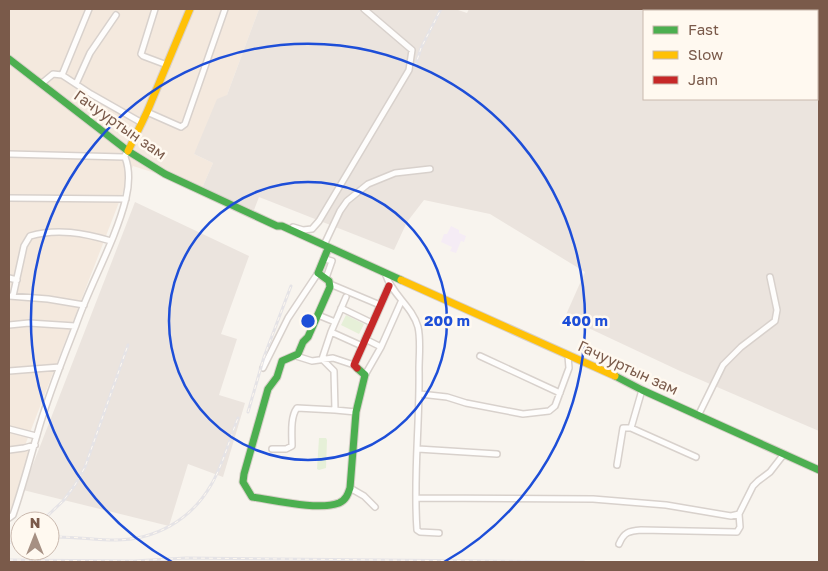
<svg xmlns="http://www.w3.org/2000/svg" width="828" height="571" font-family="'Golos Text',sans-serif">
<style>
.residential{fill:#f4e9de}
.industrial{fill:#ebe4de;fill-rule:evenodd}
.education{fill:#f5ecf5}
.green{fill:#e6f0d8}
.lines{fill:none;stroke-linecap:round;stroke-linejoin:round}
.street-casing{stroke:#d8d1cc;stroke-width:8}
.fast-casing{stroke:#d8d0c9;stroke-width:9}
.slow-casing{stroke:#d8d0c9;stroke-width:9}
.jam-casing{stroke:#d8d0c9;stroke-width:9}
.street{stroke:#fefdfc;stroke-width:5}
.fast{stroke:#4caf50;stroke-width:7}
.slow{stroke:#ffc107;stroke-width:7}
.jam{stroke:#c62828;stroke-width:7}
.rail-casing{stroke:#e5e3e6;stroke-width:3}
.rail{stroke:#fff9f0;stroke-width:1;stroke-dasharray:4;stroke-linecap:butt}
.ring{fill:none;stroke:#1d4ed8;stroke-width:2.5}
.labels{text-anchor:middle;stroke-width:5;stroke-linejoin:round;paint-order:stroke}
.street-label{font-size:15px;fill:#7a5a4a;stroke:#fff9f0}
.centre{fill:#1d4ed8;stroke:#fff9f0;stroke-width:2.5}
.ring-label{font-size:15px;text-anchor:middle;font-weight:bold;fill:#1d4ed8;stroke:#fff9f0;stroke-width:5;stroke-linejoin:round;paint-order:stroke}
</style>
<rect width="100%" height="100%" fill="#f8f4ee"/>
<!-- residential -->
<path class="residential" d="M9,9H259L227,95L194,154L213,163L202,188L133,166L24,448L31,449L11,512L9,513Z"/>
<!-- industrial -->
<path class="industrial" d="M259,9H455L467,13L469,9H819V431L680,371L565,317L585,272L490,214L424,200L407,222L394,250L259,197L254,210L202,188L213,163L194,154L217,99L227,95ZM644,11H817V99H644Z
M135,202L249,256L221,334L237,339L219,395L245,403L223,477L188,464L169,526L23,490Z"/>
<!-- education -->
<path class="education" d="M451,226L459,230V233L466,236L464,242L461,241L456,253L450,251L452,247L441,242L444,234H447Z"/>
<!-- green -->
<path class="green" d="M346,315L364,324L359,334L341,325Z
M319,438H326L327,440L326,468L319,470L317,469Z"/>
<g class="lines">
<!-- street casing -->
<g class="street-casing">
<path id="street" d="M155,9L141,54L143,56L167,65
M62,75L89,9
M41,84L53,74L62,75L91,94L142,123
M76,84L90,53L116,15
M147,112L181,127L185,124L225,9
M9,154L124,157L126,154
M9,198L126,199
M293,227L303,230L312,229L319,221L409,70L412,50L364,9
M324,245L340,211L347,201L368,184L395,173L430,169
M325,259L332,261L326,278
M385,273C392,295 412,306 418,327C421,340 419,356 419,369C420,423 413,477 417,530L420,532L439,533
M9,278L17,280
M330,284L380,305
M9,296L48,299L84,305
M13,296L24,246L30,236C57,228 84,233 111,241
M346,297L331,332L322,359L334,371L335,410L356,412
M341,308L372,323
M318,315L335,322
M9,325L29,323L75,326
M331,332L362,346
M381,347L401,302
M296,356L312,361L333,358L354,365
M480,356L560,393
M263,368L288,318L318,273
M9,371L60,367
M365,375L381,347L365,339
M642,390L631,428L696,457
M420,394L447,397L466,403L523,414L549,411L555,406L569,368L568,356
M698,416L723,365L741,347L775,321L777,310L770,277
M9,429L36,436
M272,449H286L292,446C292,435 290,417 297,408L335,410
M418,449L497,454
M9,450L24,448L35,445
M617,465L623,428H631
M350,488L364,496L375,507
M417,498L593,499L666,505L731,516L739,514
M9,518L13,515C22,489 29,462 37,435C47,398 62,361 76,325C91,282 115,242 126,198C129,185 130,170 125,157
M619,544C624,532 629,531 641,530L737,532L740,527L739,514L753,486L758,481L770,472L784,454"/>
</g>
<!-- fast casing -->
<g class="fast-casing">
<path id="fast" d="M9,59L128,151L165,174L277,226H282L401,280
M327,251L318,273L329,281L330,287L308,337L303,342L298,354L282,361L277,377L268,389L244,474L243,482L252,497C274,500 318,511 339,503C346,500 348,494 350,488L356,412L365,375L357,368
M615,376L642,390L819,470"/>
</g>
<!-- slow casing -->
<g class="slow-casing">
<path id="slow" d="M128,151L147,112L190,9
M401,280L615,376"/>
</g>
<!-- jam casing -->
<g class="jam-casing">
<path id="jam" d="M357,368L354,365L389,286"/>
</g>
<!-- street -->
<use href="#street" class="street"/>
<!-- fast -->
<use href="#fast" class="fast"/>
<!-- slow -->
<use href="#slow" class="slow"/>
<!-- jam -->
<use href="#jam" class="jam"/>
<!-- rail casing -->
<g class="rail-casing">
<path id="rail" d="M415,67L421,48L441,9
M248,412L264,357L291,286
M42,521L63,501L75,485L85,467L128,345
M50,537C72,536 94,540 115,540C155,540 191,520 211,485C223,465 229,440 238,418
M9,543L20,537
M9,560L134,561L186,558L584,562"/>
</g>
<!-- rail -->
<use href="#rail" class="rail"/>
</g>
<!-- distance rings -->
<g class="ring">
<circle cx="308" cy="321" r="139"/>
<path d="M172 562A277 277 0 1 1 444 562"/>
</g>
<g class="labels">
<!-- street labels -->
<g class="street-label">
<text transform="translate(120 125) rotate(35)" y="5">Гачууртын зам</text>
<text transform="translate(628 368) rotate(25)" y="5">Гачууртын зам</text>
</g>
</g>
<circle cx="308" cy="321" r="8" class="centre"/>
<g class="ring-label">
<text x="447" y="326">200 m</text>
<text x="585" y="326">400 m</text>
</g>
<!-- border -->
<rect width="828" height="571" fill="none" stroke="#7a5a4a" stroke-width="20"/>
<!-- legend -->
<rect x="643" y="10" width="175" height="90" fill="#fff9f0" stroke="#cab9ae"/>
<rect x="653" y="26" width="25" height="8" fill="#4caf50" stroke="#cab9ae"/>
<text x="688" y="35" font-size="15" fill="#7a5a4a">Fast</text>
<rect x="653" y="51" width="25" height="8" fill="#ffc107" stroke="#cab9ae"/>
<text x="688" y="60" font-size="15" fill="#7a5a4a">Slow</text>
<rect x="653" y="76" width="25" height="8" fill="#c62828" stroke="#cab9ae"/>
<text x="688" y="85" font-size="15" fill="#7a5a4a">Jam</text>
<!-- north arrow -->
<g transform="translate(35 536)"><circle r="24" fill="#fff9f0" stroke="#cab9ae"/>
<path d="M0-4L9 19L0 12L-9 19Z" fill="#a69083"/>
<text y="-8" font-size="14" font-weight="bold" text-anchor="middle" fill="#7a5a4a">N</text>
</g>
</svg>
